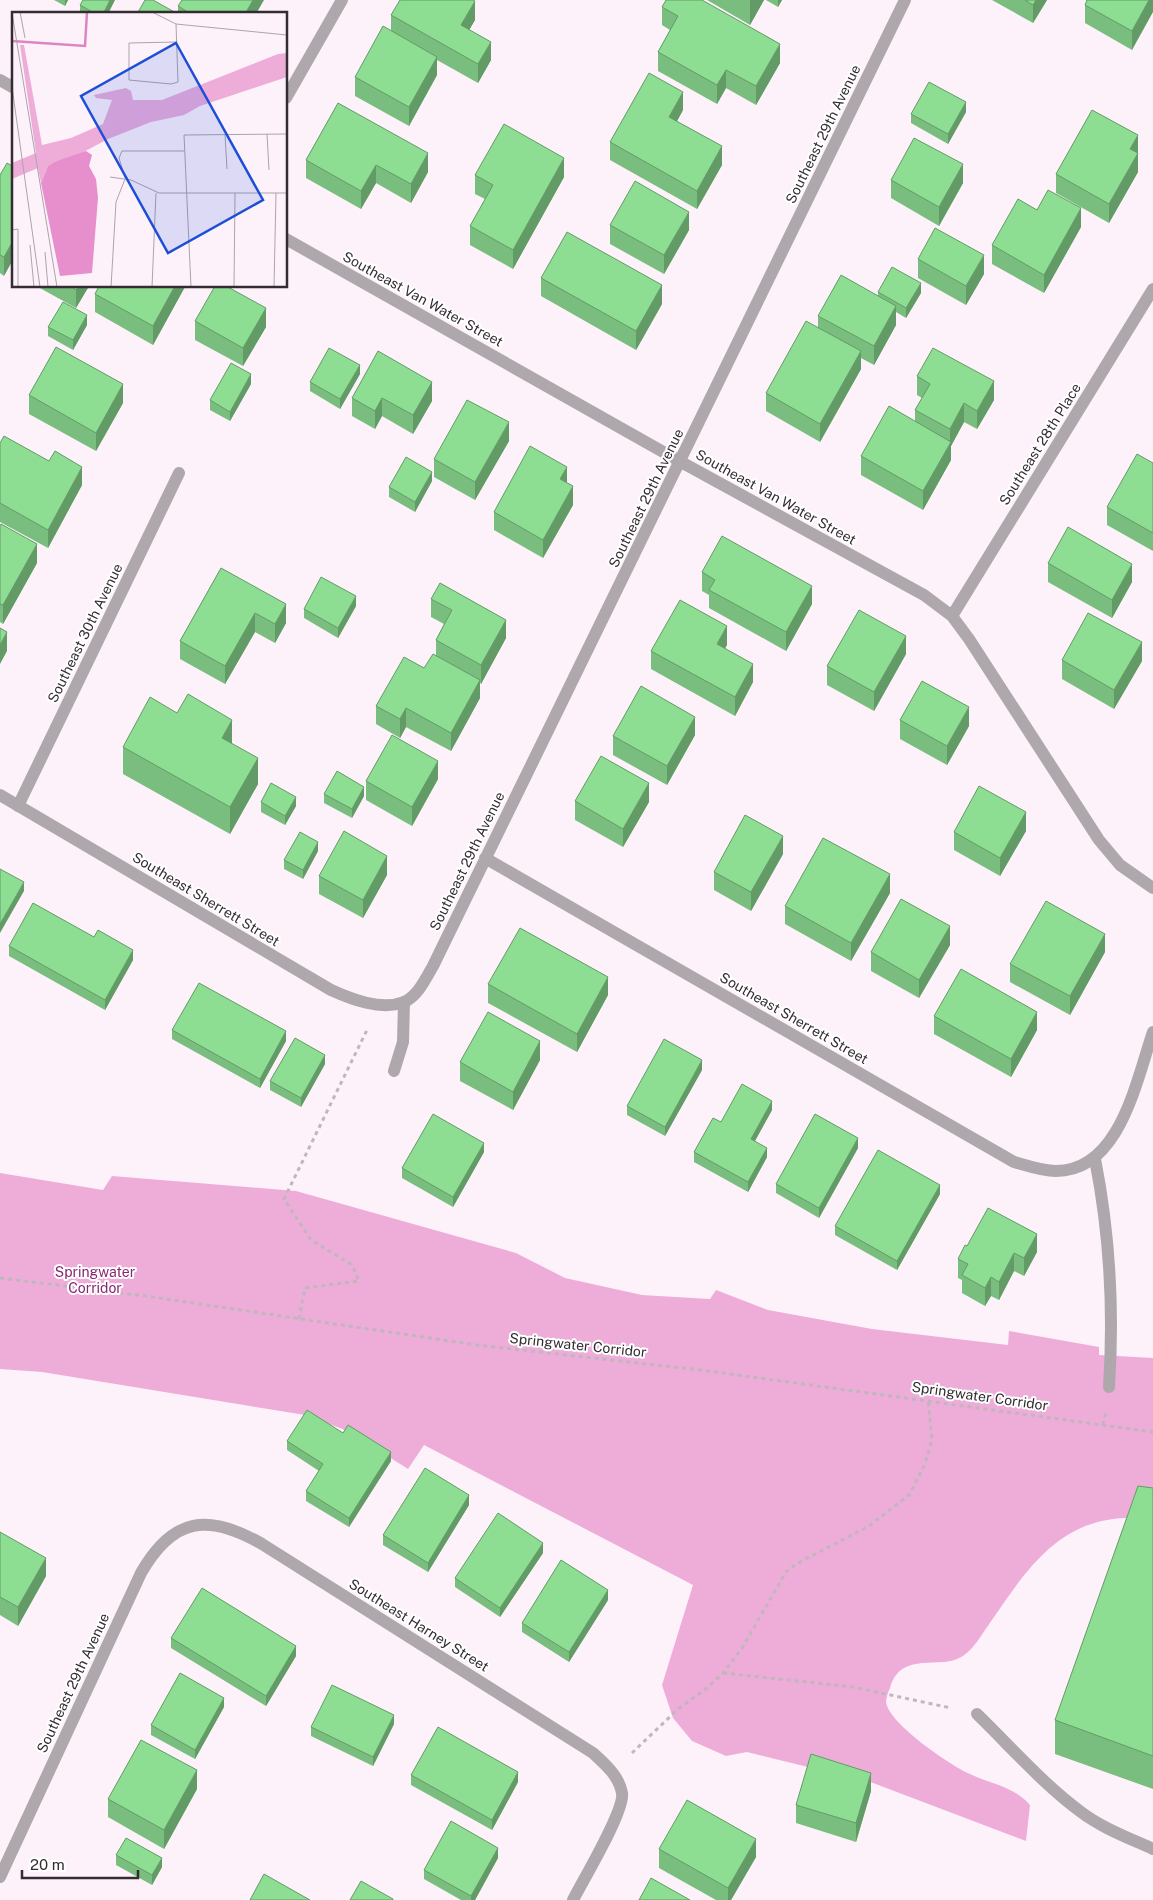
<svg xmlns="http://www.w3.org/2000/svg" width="1153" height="1900" font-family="'Public Sans',sans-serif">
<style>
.green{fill:#eeadd9}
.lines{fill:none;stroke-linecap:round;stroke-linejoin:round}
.path{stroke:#c0b6bd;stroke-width:3;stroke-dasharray:4 4;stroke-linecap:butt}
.lane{stroke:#aea8ac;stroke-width:12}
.street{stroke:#aea8ac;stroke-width:12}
.wall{fill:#79be7e}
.shaded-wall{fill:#639b67}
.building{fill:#8ddd93;stroke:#639b67}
.labels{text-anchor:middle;stroke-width:4;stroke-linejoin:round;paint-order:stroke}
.street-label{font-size:14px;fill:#332d31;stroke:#fff}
.park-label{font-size:14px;fill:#892572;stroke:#fff}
.inset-river{fill:none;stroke:#db85c1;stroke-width:2.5}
.inset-road{fill:none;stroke:#ada3aa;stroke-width:1}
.view{fill:#1d4ed8;fill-opacity:0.15;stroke:#1d4ed8;stroke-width:2.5}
.inset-edge{fill:none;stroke:#332d31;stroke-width:2.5}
</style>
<rect width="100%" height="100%" fill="#fef2fa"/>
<!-- green -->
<path class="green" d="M0,1173L103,1190L112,1176L296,1191L516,1253L565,1278L642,1295L710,1299L716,1290L768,1310L872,1329L1008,1345L1009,1331L1099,1347V1355L1153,1358V1519C1069,1509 1034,1558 992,1620C982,1633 973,1653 957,1659C936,1668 900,1652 890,1688C888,1692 886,1698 886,1702C889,1724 950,1765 970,1774C991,1784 1015,1787 1030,1805L1026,1841L873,1783L747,1752L726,1756L692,1741L673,1718L662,1685L693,1585L424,1445L408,1469L348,1431L305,1415L42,1372L0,1369Z"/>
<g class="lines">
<!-- path -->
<path class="path" d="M0,1278L146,1296L477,1345L701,1370L1153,1432
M299,1319L305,1288L359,1281L352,1265L311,1240L284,1199L367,1030
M1103,1425L1106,1411
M723,1673L853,1687L951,1708
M632,1753L678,1709L707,1688L723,1673L742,1648L786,1572L796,1564L869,1526L909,1495L925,1464L932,1439L928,1400"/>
<!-- lane -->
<path class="lane" d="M394,1071L403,1042L404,1002
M1095,1159C1110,1235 1114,1310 1109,1387
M977,1714C1011,1747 1043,1784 1081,1812C1102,1828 1129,1838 1153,1849"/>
<!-- street -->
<path class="street" d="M0,80L14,88
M286,98L342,0
M286,239L681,462L924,595L952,616L969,639L1099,840L1120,865L1153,888
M952,616L1153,289
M0,795L331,990C351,999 381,1011 404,1002C418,996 426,978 433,966L905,0
M18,806L179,473
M485,858L1014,1162C1028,1166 1042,1171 1056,1171C1120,1171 1136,1081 1153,1032
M0,1877L141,1573C173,1517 208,1513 262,1544L593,1753C605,1764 619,1776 622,1793C625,1811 583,1880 573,1900"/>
</g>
<!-- wall -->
<path class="wall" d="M54,0H68L65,6Z
M707,0H764L750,25Z
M766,0H782L778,7Z
M992,0H1047L1033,23Z
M1153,0L1132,50L1085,23V5Z
M80,5L108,14H80Z
M178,6L256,14H178Z
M662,7L780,63L756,105L726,88L717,104L658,71V52L670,30L662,25Z
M391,15L475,20L469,30L491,60L478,83L437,60V75L409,126L355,96V77L391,31Z
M338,103L428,172L411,203L376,183L361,209L306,178V160Z
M683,110L677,121L722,165L697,209L610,160V142Z
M966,112L948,144L911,123V114Z
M1138,153V172L1109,223L1056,193V174Z
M14,167L4,276L0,273V175Z
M475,175L564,177L513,269L470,245V226L485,199L475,194Z
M891,180L963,183L939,226L891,198Z
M610,225L689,230L664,274L610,244Z
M1081,227L1044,293L992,264V245Z
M918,259L984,274L966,305L918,278Z
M541,278L662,304L636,350L541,296Z
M38,286H89L76,308L38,287Z
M185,286L153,345L95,312V294Z
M878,292L921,293L906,318L896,312V325L874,365L861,358V369L820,442L766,411V393L818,328V316L878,296Z
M195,321L266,327L243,366L195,340Z
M87,325L73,350L48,336V327Z
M360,374L340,409L310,391V382Z
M917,376L994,400L977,429L964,422L951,446V460L923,510L861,475V456L915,421V410L922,398L917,395Z
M432,382V401L413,434L382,416L375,429L352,416V398Z
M251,384L230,421L210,410V400Z
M29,395L123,403L96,451L29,414Z
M509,441L475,500L434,477V459Z
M0,443L82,485L48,548L0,522Z
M1153,463V551L1107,525V507Z
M432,481L415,512L389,497V487Z
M567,483L573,505L543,558L494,530V512Z
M0,526L37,563L3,624L0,622Z
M1048,563L1132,582L1112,618L1048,582Z
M221,568L286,623L275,643L255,632L225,684L180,659V641Z
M702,572L812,604L786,651L709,608V595L702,591Z
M431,599L506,638L481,684L480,683V698L451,751L406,727L400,738L376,724V706L424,668L436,655V640L444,624L431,617Z
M356,606L338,638L304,618V609Z
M727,645L725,648L753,682L735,716L651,669V651Z
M906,654L874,711L827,685V666Z
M1062,660L1142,661L1114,709L1062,679Z
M177,713L232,743L258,784L230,834L123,774V747Z
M900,720L969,726L947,765L900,739Z
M695,735L667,785L613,755V736Z
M438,779L412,826L366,800V781Z
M324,794L364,796L352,818L324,803Z
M575,801L649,802L623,847L575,820Z
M261,802L296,806L285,825L261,812Z
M1026,831L1000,876L954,850V832Z
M318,851L303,879L284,869V860Z
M783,854L751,911L714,890V872Z
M387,875L363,918L319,894V876Z
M890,893L851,961L785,924V906Z
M950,945L919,998L871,971V952Z
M9,946L133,960L105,1010L9,956Z
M1105,952L1070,1015L1010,982V964Z
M488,984L608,995L577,1052L488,1003Z
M934,1016L1037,1030L1011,1077L934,1034Z
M172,1030L286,1041L260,1088L172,1039Z
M540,1060L513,1110L460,1081V1062Z
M325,1064L301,1107L270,1090V1081Z
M702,1070L665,1136L627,1115V1106Z
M772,1110L755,1141L767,1157L748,1192L694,1162V1152L721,1122Z
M858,1148L819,1218L776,1193V1184Z
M484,1152L453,1207L402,1178V1168Z
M940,1194L897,1270L835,1235V1226Z
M967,1246L1037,1252L1024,1276L1014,1271L999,1300L991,1296L985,1306L962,1293V1280L958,1278V1259Z
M343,1433L391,1461L349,1527L306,1501V1491L319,1471L287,1450V1441Z
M1153,1488V1789L1055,1754V1720Z
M469,1505L428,1572L383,1545V1535Z
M0,1532L46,1576L18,1626L0,1615Z
M543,1553L500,1617L455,1587V1578Z
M608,1600L569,1662L522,1632V1623Z
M171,1638L296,1656L266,1706L171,1648Z
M224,1707L195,1759L151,1735V1725Z
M394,1724L373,1766L311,1736V1727Z
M411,1775L518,1782L492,1830L411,1785Z
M197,1789L164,1849L108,1817V1799Z
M871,1791L856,1842L796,1823V1805Z
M659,1849L756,1857L731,1900H716L659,1868Z
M116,1855L162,1867L152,1885L116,1865Z
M498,1858L475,1900H461L424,1879V1870Z"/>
<!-- shaded-wall -->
<path class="shaded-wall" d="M65,0H68L65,6Z
M110,0H115L108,14H103Z
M253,0H264L256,14H245Z
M750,0H764L750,25Z
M778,0H782L778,7Z
M1036,0H1047L1033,23V5Z
M1149,0H1153V12L1132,50V31Z
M475,1V20L461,44V25Z
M491,42V60L478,83V64Z
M780,44V63L756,105V86Z
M437,57V75L409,126V107Z
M726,70V88L717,104V85Z
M683,92V110L669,136V117Z
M966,102V112L948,144V134Z
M1138,135V154L1130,149Z
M722,146V165L697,209V191Z
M428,153V172L411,203V184Z
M1138,153V172L1109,223V204Z
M564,158V177L513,269V250Z
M963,164V183L939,226V207Z
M376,165V183L361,209V191Z
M1081,208V227L1044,293V275Z
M689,212V230L664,274V255Z
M14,239V258L4,276V257Z
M984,255V274L966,305V286Z
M921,283V293L906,318V308Z
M662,285V304L636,350V331Z
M79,286H89L76,308V290Z
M175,286H185V287L153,345V326Z
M896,306V325L874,365V346Z
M266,308V327L243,366V348Z
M87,315V325L73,350V340Z
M861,351V369L820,442V424Z
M360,365V374L340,409V399Z
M251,374V384L230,421V412Z
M994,381V400L977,429V411Z
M432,382V401L413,434V415Z
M123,384V403L96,451V433Z
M382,398V416L375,429V411Z
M964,403V422L951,446V460L923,510V491L950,443V429Z
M509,422V441L475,500V482Z
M82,467V485L48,548V530Z
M567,467V485L560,479Z
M432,472V481L415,512V502Z
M573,486V505L543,558V540Z
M37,544V563L3,624V605Z
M1132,564V582L1112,618V600Z
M812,586V604L786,651V632Z
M356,596V606L338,638V628Z
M286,604V623L275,643V624Z
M255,613V632L225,684V666Z
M506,620V638L481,684V665Z
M727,626V645L717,662V644Z
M7,632V651L0,664V645Z
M906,636V654L874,711V692Z
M1142,642V661L1114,709V690Z
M753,664V682L735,716V697Z
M480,680V698L451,751V733Z
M969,707V726L947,765V746Z
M406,708V727L400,738V719Z
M695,717V735L667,785V766Z
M232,720V746L222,738Z
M258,758V784L230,834V807Z
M438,761V779L412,826V807Z
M649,783V802L623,847V829Z
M364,787V796L352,818V809Z
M296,797V806L285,825V816Z
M1026,812V831L1000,876V858Z
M783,836V854L751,911V892Z
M318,842V851L303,879V870Z
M387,856V875L363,918V900Z
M890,874V893L851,961V943Z
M24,882V891L0,933V924Z
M950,926V945L919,998V980Z
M1105,934V952L1070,1015V996Z
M133,950V960L105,1010V1000Z
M608,977V995L577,1052V1034Z
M1037,1012V1030L1011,1077V1059Z
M286,1031V1041L260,1088V1079Z
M540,1041V1060L513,1110V1092Z
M325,1055V1064L301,1107V1098Z
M702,1060V1070L665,1136V1127Z
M772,1101V1110L751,1148V1139Z
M858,1138V1148L819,1218V1208Z
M484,1143V1152L453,1207V1197Z
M767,1148V1157L748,1192V1182Z
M940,1185V1194L897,1270V1261Z
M1037,1234V1252L1024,1276V1258Z
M1014,1253V1271L999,1300V1282Z
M991,1277V1296L985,1306V1288Z
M391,1452V1461L349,1527V1518Z
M469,1495V1505L428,1572V1563Z
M543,1543V1553L500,1617V1608Z
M46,1558V1576L18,1626V1607Z
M608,1590V1600L569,1662V1652Z
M296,1646V1656L266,1706V1696Z
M224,1698V1707L195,1759V1750Z
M394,1715V1724L373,1766V1757Z
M197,1770V1789L164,1849V1830Z
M518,1772V1782L492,1830V1820Z
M871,1773V1791L856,1842V1823Z
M756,1839V1857L731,1900H728V1888Z
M498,1848V1858L475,1900H471V1896Z
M162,1858V1867L152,1885V1875Z"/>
<!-- building -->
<path class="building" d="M83,0H110L103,14H96L80,5Z
M145,0H153L178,14H137Z
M182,0H253L245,14H191L178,6Z
M400,0H473L475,1L461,25L491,42L478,64L391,15Z
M666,0H702L780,44L756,86L726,70L717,85L658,52L678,16L662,7Z
M1025,0H1036L1033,5Z
M1087,0H1149L1132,31L1085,5Z
M383,26L437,57L409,107L355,77Z
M649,73L683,92L669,117L722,146L697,191L610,142Z
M929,82L966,102L948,134L911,114Z
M338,103L428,153L411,184L376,165L361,191L306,160Z
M1092,110L1138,135L1130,149L1138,153L1109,204L1056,174Z
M504,124L564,158L513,250L470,226L493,185L475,175Z
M914,138L963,164L939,207L891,180Z
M7,163L14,167V239L4,257L0,255V175Z
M635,181L689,212L664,255L610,225Z
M1048,190L1081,208L1044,275L992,245L1018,199L1037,210Z
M935,228L984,255L966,286L918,259Z
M567,232L662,285L636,331L541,278Z
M892,267L921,283L906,308L878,292Z
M841,275L896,306L874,346L818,316Z
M70,286H79L76,290Z
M99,286H175L153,326L95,294Z
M215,286H226L266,308L243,348L195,321Z
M63,302L87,315L73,340L48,327Z
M806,321L861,351L820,424L766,393Z
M56,347L123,384L96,433L29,395Z
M329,348L360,365L340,399L310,382Z
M933,348L994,381L977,411L964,403L950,429L915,410L930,384L917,376Z
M378,351L432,382L413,415L382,398L375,411L352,398Z
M231,363L251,374L230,412L210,400Z
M467,400L509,422L475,482L434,459Z
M889,406L951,442L923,491L861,456Z
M4,436L49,461L55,451L82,467L48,530L0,503V443Z
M530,446L567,467L560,479L573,486L543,540L494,512Z
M1137,454L1153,463V533L1107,507Z
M406,457L432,472L415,502L389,487Z
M1,524L37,544L3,605L0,604V526Z
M1068,527L1132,564L1112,600L1048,563Z
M722,536L812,586L786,632L709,590L715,580L702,572Z
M221,568L286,604L275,624L255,613L225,666L180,641Z
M321,577L356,596L338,628L304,609Z
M440,583L506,620L481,665L436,640L452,610L431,599Z
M680,600L727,626L717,644L753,664L735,697L651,651Z
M859,610L906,636L874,692L827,666Z
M1088,613L1142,642L1114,690L1062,660Z
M0,628L7,632L0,645Z
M433,654L480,680L451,733L406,708L400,719L376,706L404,657L424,668Z
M922,681L969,707L947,746L900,720Z
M641,686L695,717L667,766L613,736Z
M188,694L232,720L222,738L258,758L230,807L123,747L150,697L177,713Z
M392,735L438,761L412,807L366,781Z
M601,756L649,783L623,829L575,801Z
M337,771L364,787L352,809L324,794Z
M271,783L296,797L285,816L261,802Z
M979,786L1026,812L1000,858L954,832Z
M745,815L783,836L751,892L714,872Z
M344,831L387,856L363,900L319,876Z
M300,832L318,842L303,870L284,860Z
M823,838L890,874L851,943L785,906Z
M0,869L24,882L0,924Z
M901,899L950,926L919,980L871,952Z
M1046,901L1105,934L1070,996L1010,964Z
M33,903L94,937L98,930L133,950L105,1000L9,946Z
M520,928L608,977L577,1034L488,984Z
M961,969L1037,1012L1011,1059L934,1016Z
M199,983L286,1031L260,1079L172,1030Z
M488,1012L540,1041L513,1092L460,1062Z
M295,1038L325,1055L301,1098L270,1081Z
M664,1039L702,1060L665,1127L627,1106Z
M742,1084L772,1101L751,1139L767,1148L748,1182L694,1152L713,1118L721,1122Z
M433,1114L484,1143L453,1197L402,1168Z
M815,1114L858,1138L819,1208L776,1184Z
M878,1150L940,1185L897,1261L835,1226Z
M988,1208L1037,1234L1024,1258L1014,1253L999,1282L991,1277L985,1288L962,1275L968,1264L958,1259L965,1245L967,1246Z
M307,1410L343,1433L348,1425L391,1452L349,1518L306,1491L323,1464L287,1441Z
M425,1468L469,1495L428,1563L383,1535Z
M1138,1486L1153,1488V1756L1055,1720Z
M498,1513L543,1543L500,1608L455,1578Z
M0,1532L46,1558L18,1607L0,1597Z
M561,1560L608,1590L569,1652L522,1623Z
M202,1588L296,1646L266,1696L171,1638Z
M180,1673L224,1698L195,1750L151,1725Z
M332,1685L394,1715L373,1757L311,1727Z
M438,1727L518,1772L492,1820L411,1775Z
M141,1740L197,1770L164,1830L108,1799Z
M811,1754L871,1773L856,1823L796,1805Z
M687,1800L756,1839L728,1888L659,1849Z
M451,1821L498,1848L471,1896L424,1870Z
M126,1838L162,1858L152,1875L116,1855Z
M264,1874L310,1900H250Z
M651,1878L690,1900H639Z
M361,1881L393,1899V1900H350Z"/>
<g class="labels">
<!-- street labels -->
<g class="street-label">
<text transform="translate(823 134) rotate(-64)" y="5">Southeast 29th Avenue</text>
<text transform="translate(423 299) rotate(29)" y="5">Southeast Van Water Street</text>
<text transform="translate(1040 444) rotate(-58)" y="5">Southeast 28th Place</text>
<text transform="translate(776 497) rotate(29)" y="5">Southeast Van Water Street</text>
<text transform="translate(646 498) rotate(-64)" y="5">Southeast 29th Avenue</text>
<text transform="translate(85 633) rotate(-64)" y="5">Southeast 30th Avenue</text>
<text transform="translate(467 861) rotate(-64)" y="5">Southeast 29th Avenue</text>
<text transform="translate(206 899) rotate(31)" y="5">Southeast Sherrett Street</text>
<text transform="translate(794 1018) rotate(30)" y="5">Southeast Sherrett Street</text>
<text transform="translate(578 1345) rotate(6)" y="5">Springwater Corridor</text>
<text transform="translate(980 1396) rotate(8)" y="5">Springwater Corridor</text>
<text transform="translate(419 1625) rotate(32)" y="5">Southeast Harney Street</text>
<text transform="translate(73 1683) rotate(-65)" y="5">Southeast 29th Avenue</text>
</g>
<!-- park labels -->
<g class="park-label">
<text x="95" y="1277">Springwater<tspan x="95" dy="16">Corridor</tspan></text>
</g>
</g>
<!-- overview -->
<g transform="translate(12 12)">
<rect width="275" height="275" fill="#fef2fa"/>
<path d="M8,33H12L30,133L59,126L91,112L100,88L84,86L82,83L114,76L119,79L121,88H150L266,42L275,41V65L188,94L172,103L139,110L96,127L64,144L42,150L36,154L29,171L26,156L0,167V151L24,141Z" fill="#eeadd9"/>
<path d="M74,139L80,143L77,154L84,167L86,186L80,261L48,264L29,171L36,154L42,150Z" fill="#e68fcc"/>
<path class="inset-river" d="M0,29L73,34L75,0"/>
<path class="inset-road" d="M8,0L13,26M140,0L164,12L275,23M0,1L45,275M164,12L166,70L159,72L117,68V31L165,30M0,75L28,275M213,122L215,157M255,122L257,158M98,165L119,168L147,181H275M113,166L107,146L110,139H172M0,218L6,217V275M18,233L22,275M33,240L36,275M99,275L104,190L113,167M140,275L144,181M179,275L172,123L275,122M222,275L223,181M262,275L264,181"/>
<path class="view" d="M164,31L251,188L156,241L69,84Z"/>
<rect width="275" height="275" class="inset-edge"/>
</g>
<!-- scale -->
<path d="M22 1870v8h116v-8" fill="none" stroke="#332d31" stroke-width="2.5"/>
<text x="30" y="1870" font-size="15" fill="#332d31" stroke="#ffffff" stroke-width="4" paint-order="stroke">20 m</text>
</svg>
